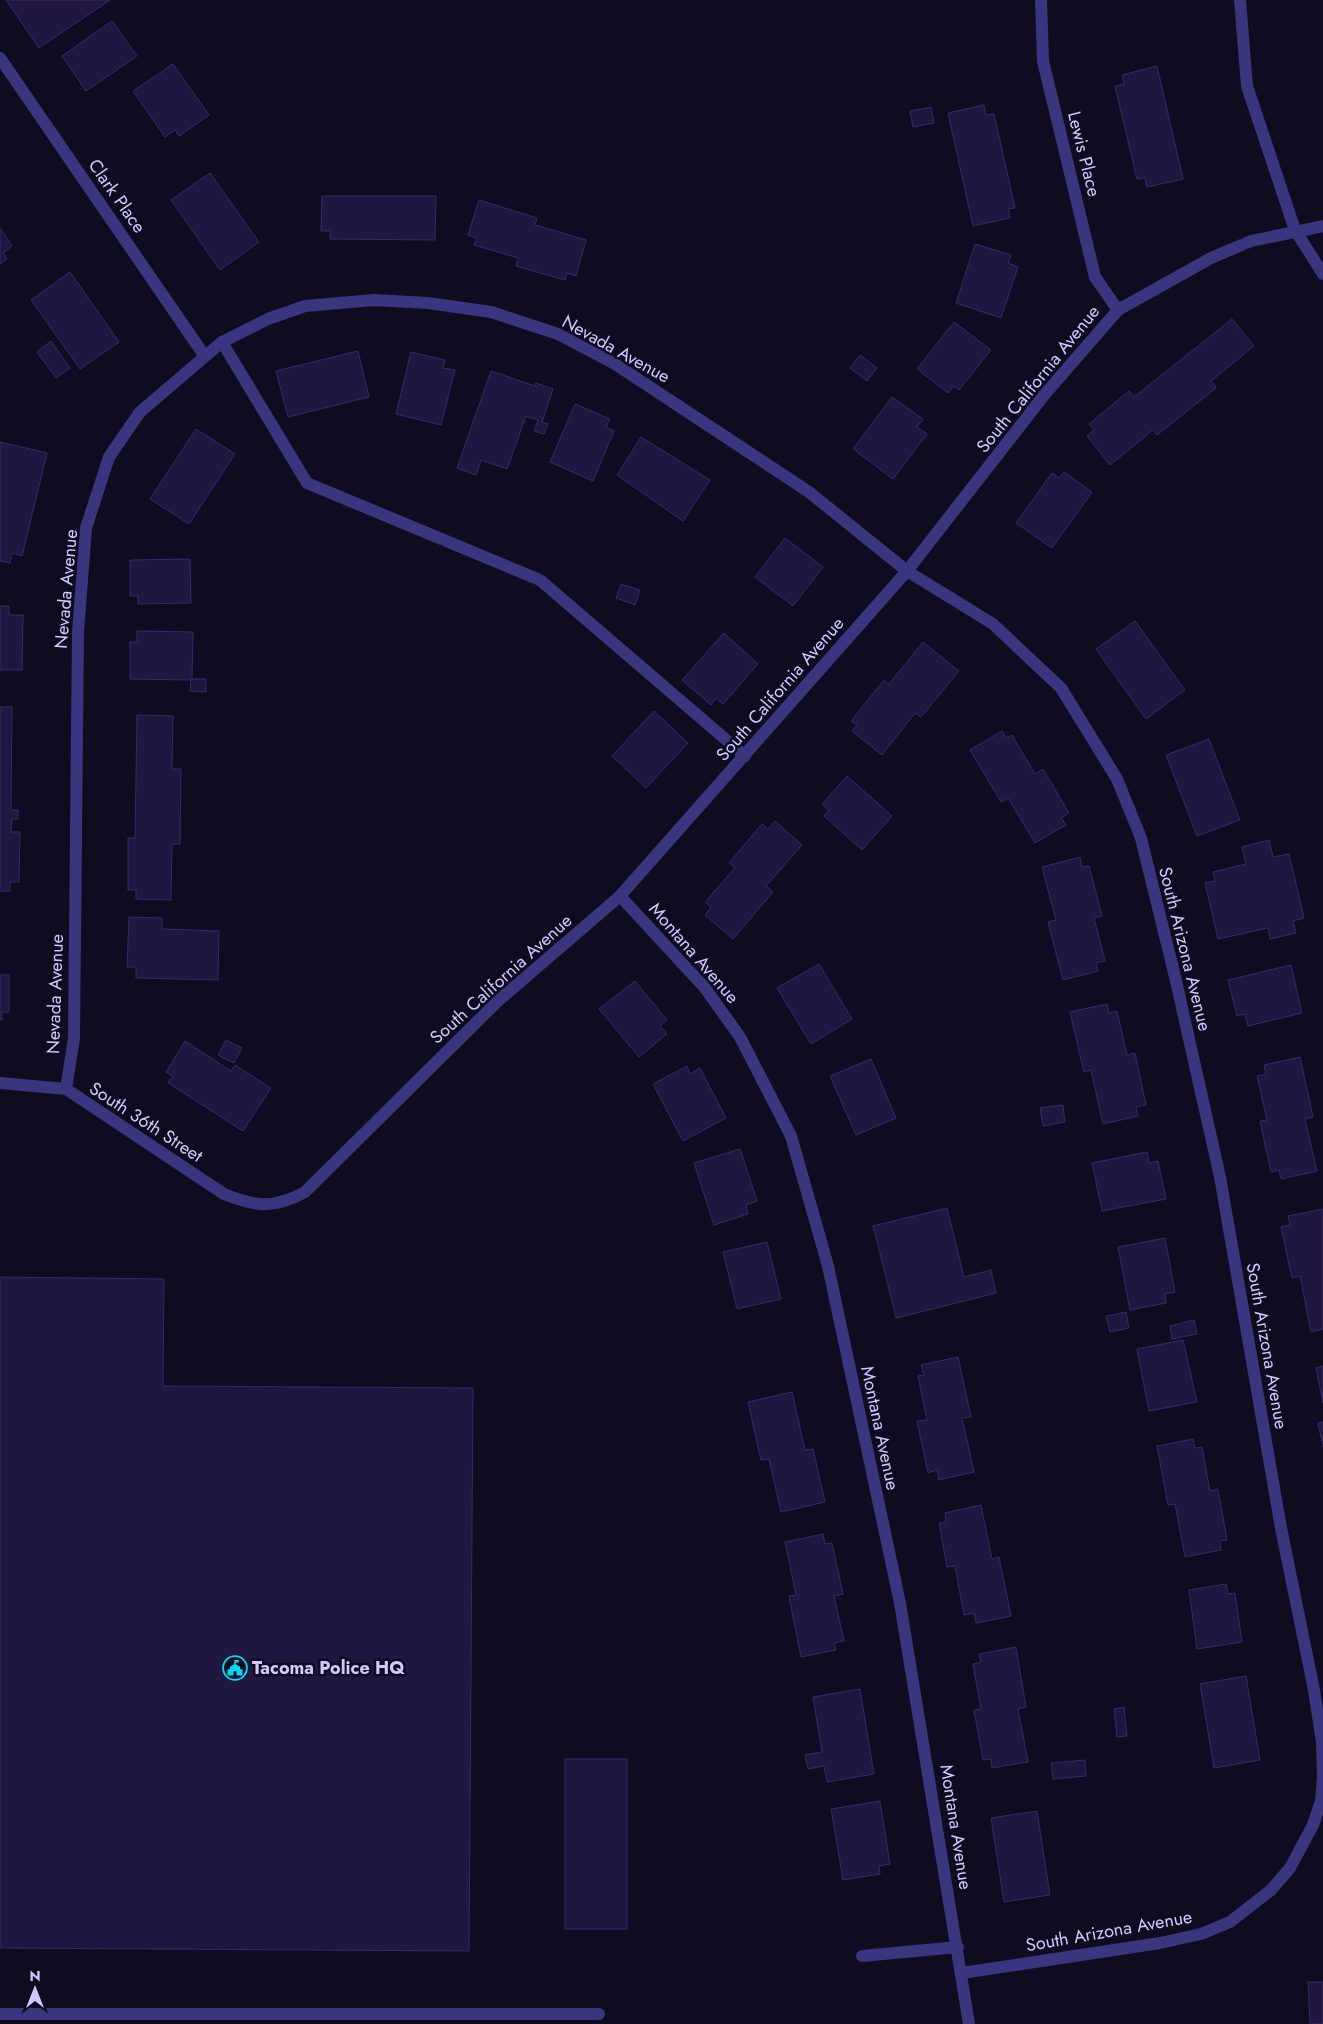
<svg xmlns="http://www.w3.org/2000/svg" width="1323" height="2024" font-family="Jost,sans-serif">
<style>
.building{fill:#201740;stroke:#37296c}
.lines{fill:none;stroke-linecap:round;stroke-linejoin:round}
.service{stroke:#39367f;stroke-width:12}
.minor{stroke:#39367f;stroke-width:12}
.tertiary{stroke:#39367f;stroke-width:12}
.labels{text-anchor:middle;stroke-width:5;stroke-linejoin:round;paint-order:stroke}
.street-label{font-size:18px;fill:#d0c9ff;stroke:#0f0c1f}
.poi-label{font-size:18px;font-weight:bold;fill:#d0c9ff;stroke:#0f0c1f;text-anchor:start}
</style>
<rect width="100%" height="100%" fill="#0f0c1f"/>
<!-- building -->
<path class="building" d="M6,0H110L39,48Z
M112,21L137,56L86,91L62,56Z
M173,64L209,115L179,136L175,130L165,137L133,91Z
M1157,66L1183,179L1147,187L1145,178L1137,179L1115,86L1124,84L1122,75Z
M984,105L986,115L994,114L1015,208L1008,209L1010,218L973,226L948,113Z
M931,107L934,123L913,127L910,111Z
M210,173L259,242L220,270L171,200Z
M322,196H436L435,240L330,239V231H321Z
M479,200L537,218L535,225L586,240L576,276L567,273L565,280L516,266L518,258L474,245L477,238L468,235Z
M0,228L12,246L3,253L7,259L0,264Z
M975,244L1011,255L1008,263L1018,267L1001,318L956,303Z
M70,272L119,342L80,369L31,300Z
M1232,319L1254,346L1211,381L1216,388L1157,435L1153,430L1110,465L1087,436L1094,430L1089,424L1129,391L1134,397Z
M954,322L991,350L959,390L954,386L948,393L917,369Z
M51,341L70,368L56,378L37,352Z
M358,351L369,397L288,417L276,371Z
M411,352L445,360L443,368L455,370L441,425L396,414Z
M860,355L877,368L867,381L850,368Z
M491,371L535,386L536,383L553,389L542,422L548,424L544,434L534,431L538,420L526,416L507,469L481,460L476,475L457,468Z
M892,397L923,419L917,427L927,434L893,479L853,449Z
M575,404L610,419L606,427L614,431L593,481L550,462Z
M196,429L235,454L189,524L150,499Z
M641,437L710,480L683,521L617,475Z
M0,442L47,453L22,556L12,553L10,563L0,561Z
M1064,472L1092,492L1052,548L1016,523L1052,473L1059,478Z
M785,538L823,567L793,606L755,577Z
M190,559L191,603L138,604V596H130V560Z
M621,584L640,590L635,605L616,598Z
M0,606H9V615H23L22,670H0Z
M1135,621L1185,690L1146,719L1096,649Z
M137,631L193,632L192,679H206V692L190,691L191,680L130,679V642H137Z
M724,633L758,664L723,704L716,698L711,705L682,680Z
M923,642L959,671L921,717L915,713L882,755L852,731L857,725L851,721L884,680L889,684Z
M0,707H12L11,810H18V819H12L11,832H20L19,882H10V891H0Z
M654,711L688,743L646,788L612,756Z
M137,715L173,716L172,769H181L180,844H172L171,900L136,899V890H128V838H135Z
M1002,731L1006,738L1012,735L1035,774L1043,769L1069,813L1061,818L1066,825L1035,843L1008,798L1001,802L970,750Z
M1209,739L1240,820L1197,836L1166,755Z
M847,776L892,816L862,850L824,816L829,810L822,804Z
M775,821L802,845L766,886L773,892L733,939L705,915L711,907L705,902L735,868L729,863L762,824L768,829Z
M1269,840L1273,857L1289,854L1304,918L1293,921L1296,933L1270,939L1268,928L1218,939L1205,883L1215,881L1213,872L1246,864L1242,847Z
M1080,857L1082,867L1089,866L1102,916L1094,918L1105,961L1096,963L1098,971L1063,980L1048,922L1056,920L1042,867Z
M129,917L162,918V929L219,931L218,980L136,978V967H127Z
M819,964L852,1019L811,1044L777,988Z
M1291,965L1302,1013L1248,1026L1245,1014L1237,1016L1228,980Z
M0,975H9V1012H2V1020H0Z
M635,981L667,1020L660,1026L667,1034L639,1057L599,1009Z
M1107,1004L1109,1013L1117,1011L1127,1055L1135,1053L1146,1105L1136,1107L1138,1116L1103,1124L1091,1070L1084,1072L1070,1012Z
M226,1040L242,1048L234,1063L218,1055Z
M185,1041L231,1071L235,1065L271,1088L243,1131L168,1083L173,1076L166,1072Z
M1300,1057L1313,1117L1305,1119L1317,1171L1281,1179L1279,1170L1271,1172L1260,1121L1267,1120L1257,1076L1266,1074L1264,1065Z
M871,1059L896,1118L856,1135L830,1076Z
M687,1066L690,1074L700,1068L726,1118L683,1141L653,1084Z
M1063,1105L1065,1122L1043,1126L1040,1108Z
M740,1149L757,1201L746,1205L748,1214L714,1225L694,1163Z
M1147,1152L1149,1163L1158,1161L1166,1199L1102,1211L1092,1163Z
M947,1208L964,1277L991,1270L996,1293L896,1318L873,1226Z
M1323,1209V1329L1311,1332L1300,1276L1292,1278L1281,1227L1290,1225L1288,1216Z
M1165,1238L1175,1292L1165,1294L1166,1303L1130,1310L1118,1247Z
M767,1242L781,1299L737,1309L723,1252Z
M0,1277L164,1279L163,1386L473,1388L469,1951L0,1948Z
M1126,1312L1129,1328L1110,1332L1106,1316Z
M1194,1320L1197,1334L1172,1339L1170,1326Z
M1183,1340L1197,1402L1149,1411L1137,1349Z
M958,1357L971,1417L962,1418L974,1472L939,1480L937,1470L928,1473L917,1421L927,1420L918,1376L924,1375L921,1365Z
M1323,1366V1403L1316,1368Z
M792,1392L805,1450L813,1449L825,1502L781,1512L769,1459L761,1460L748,1402Z
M1323,1422V1447L1318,1423Z
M1193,1439L1195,1448L1202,1447L1210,1491L1218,1489L1227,1540L1220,1541L1221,1550L1185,1557L1175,1504L1168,1505L1157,1446Z
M981,1505L992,1559L999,1557L1011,1616L976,1623L974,1613L964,1615L955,1566L947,1567L939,1523L946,1522L945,1513Z
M823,1534L825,1544L832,1543L843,1594L834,1596L844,1641L834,1643L836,1650L801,1657L789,1596L796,1595L785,1542Z
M1226,1584L1228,1594L1235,1593L1242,1642L1197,1649L1189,1590Z
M1016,1647L1026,1707L1018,1709L1028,1762L992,1768L991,1759L983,1760L974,1710L981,1709L973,1664L981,1662L979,1654Z
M1246,1676L1260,1760L1214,1768L1200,1684Z
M860,1689L874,1774L827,1782L824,1766L808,1769L805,1755L822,1752L813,1697Z
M1124,1707L1127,1736L1117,1737L1114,1709Z
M565,1759H627V1929H565Z
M1085,1760L1086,1776L1053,1779L1051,1763Z
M880,1801L890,1864L879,1866L880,1874L843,1880L831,1809Z
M1037,1811L1050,1895L1004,1902L991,1818Z
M1308,1982H1323V2024H1310Z"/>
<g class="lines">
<!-- service -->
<path class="service" d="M222,342L307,483L540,580L745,756
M862,1956L958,1947
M0,2014H599"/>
<!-- minor -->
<path class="minor" d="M1041,0L1043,61L1095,277L1118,310
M0,58L204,355
M620,896L705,988L740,1037L791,1136L828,1266L900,1603L969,2024
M0,1083L66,1089L224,1194C256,1207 274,1209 305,1192L498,1001L620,896L907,571L1045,394L1118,310L1211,258L1251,241L1323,226
M66,1089L74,1038L78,632L86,528L109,457L140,412L222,342L268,319L305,306L374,300L428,303L491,312L558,334L615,364L809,492L907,571L993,624L1061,688L1117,779L1141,838L1176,981L1220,1177L1281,1528L1314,1690L1322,1742L1323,1778L1321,1801L1313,1825L1290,1868L1271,1890L1230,1922L1201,1934L1160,1943L962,1973"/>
<!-- tertiary -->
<path class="tertiary" d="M1240,0L1247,86L1295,230L1323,274"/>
</g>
<!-- icons -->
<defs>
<g id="civic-ring" transform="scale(1.25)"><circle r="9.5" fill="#0f0c1f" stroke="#00d9f4" stroke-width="1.5"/><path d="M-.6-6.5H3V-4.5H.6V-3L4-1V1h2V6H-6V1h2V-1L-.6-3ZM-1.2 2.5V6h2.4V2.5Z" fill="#00d9f4"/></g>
</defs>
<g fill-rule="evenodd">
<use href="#civic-ring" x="235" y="1668"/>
</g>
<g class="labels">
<!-- street labels -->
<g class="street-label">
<text transform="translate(1084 154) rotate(76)" y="6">Lewis Place</text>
<text transform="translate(117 196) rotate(55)" y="6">Clark Place</text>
<text transform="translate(616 349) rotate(29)" y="6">Nevada Avenue</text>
<text transform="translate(1038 379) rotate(-51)" y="6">South California Avenue</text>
<text transform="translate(66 589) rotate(-85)" y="6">Nevada Avenue</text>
<text transform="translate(780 689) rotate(-49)" y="6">South California Avenue</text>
<text transform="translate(1185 949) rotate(76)" y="6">South Arizona Avenue</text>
<text transform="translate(694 953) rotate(49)" y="6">Montana Avenue</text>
<text transform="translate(501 979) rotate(-42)" y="6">South California Avenue</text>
<text transform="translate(55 994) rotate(-88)" y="6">Nevada Avenue</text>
<text transform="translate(146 1122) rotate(33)" y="6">South 36th Street</text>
<text transform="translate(1267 1346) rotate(80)" y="6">South Arizona Avenue</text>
<text transform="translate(880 1428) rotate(78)" y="6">Montana Avenue</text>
<text transform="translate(956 1827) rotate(81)" y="6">Montana Avenue</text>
<text transform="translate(1109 1931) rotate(-10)" y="6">South Arizona Avenue</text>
</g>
<!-- poi labels -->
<g class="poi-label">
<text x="252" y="1674">Tacoma Police HQ</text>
</g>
</g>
<!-- north arrow -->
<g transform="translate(35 1989)" stroke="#0f0c1f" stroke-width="4" paint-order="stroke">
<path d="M0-4L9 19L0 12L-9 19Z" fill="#d0c9ff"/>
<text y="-8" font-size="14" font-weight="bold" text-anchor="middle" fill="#d0c9ff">N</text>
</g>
</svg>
